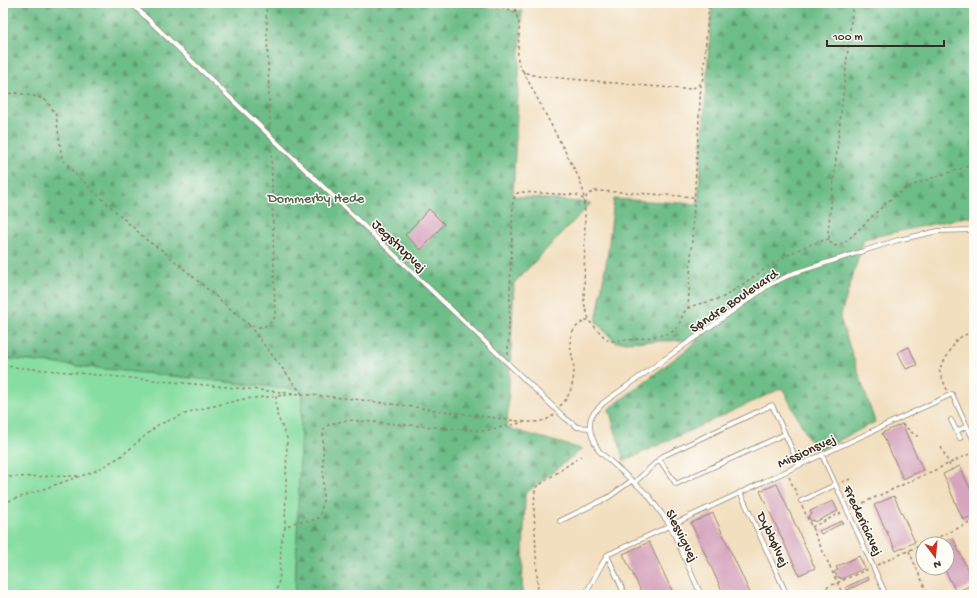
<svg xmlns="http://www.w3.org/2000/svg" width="977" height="598" font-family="'Gochi Hand',sans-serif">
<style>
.grass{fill:#87dea2;stroke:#618460}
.forest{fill:url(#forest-firs);stroke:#547453}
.building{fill:#d5a5bd}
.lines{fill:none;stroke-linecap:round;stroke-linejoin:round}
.lane-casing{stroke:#96846f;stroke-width:5.5}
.path{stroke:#96846f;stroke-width:1.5;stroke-dasharray:3 3;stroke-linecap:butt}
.lane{stroke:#fff;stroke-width:4}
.labels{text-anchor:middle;stroke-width:3;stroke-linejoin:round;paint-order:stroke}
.park-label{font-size:14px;fill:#526046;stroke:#fdfcf7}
.street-label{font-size:14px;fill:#3b2a1e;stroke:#fdfcf7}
</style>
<defs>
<pattern id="forest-firs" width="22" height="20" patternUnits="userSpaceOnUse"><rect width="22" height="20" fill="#6dbd88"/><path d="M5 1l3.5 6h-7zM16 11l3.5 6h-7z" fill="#5b9a6f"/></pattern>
</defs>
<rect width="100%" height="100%" fill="#fdfcf7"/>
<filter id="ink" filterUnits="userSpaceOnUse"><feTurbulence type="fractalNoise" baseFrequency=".025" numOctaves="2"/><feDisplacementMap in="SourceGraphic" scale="8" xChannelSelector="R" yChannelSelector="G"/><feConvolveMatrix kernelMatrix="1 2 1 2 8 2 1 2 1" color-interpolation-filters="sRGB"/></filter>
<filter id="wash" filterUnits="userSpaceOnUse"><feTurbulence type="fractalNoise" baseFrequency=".012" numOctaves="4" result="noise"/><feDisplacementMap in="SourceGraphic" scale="16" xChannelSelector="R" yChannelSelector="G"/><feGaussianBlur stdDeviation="0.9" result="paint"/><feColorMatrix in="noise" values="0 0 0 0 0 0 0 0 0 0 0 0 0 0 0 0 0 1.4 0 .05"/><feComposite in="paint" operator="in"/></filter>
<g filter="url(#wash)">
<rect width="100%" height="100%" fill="#f2dfc0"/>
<!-- grass -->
<path class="grass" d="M3,358L303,390L295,595H3Z"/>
<!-- forest -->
<path class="forest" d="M3,3H443L522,11L513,196L591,203L514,283L507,428L582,449L525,494L522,595H295L302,390L3,358Z
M712,3H974V217H965L864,239L840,318L875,422L816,452L782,388L624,461L609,409L699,340L615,342L596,322L608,252L614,199L698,204Z"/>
<g id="blocks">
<!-- building -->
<path class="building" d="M429,209L444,224L421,250L405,235Z
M909,347L917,365L906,369L898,352Z
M902,424L923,470L903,479L882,433Z
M960,466L974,497V515L963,520L943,474Z
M777,484L815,568L799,575L760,491Z
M894,496L915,542L896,551L874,505Z
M833,501L838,511L815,522L814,520L811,521L808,516L812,514L810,511Z
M713,513L751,595H724L691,523Z
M842,521L843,523L821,534L819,531Z
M953,538L974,584L956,592L944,568H947V544H939Z
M649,542L674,595H643L623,554Z
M859,556L865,568L841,579L840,577L838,578L834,572L838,570L836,567Z
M868,577L869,580L847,590L846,587Z"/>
</g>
</g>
<g filter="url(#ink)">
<use href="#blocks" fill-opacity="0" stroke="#96846f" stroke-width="1"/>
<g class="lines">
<!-- lane casing -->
<g class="lane-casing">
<path id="lane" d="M131,3L565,418L577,427L590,428
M951,420L960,438
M957,431L967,426
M822,455L886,595
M659,459L676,484L785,434
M634,483L663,456L772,405L799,465
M740,492L787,595
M801,501L835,485
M560,521L609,497L631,481
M607,555L625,595
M585,595L607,555L952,394L974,441
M701,595L670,525L648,495L599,451C593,441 586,427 592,415C595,411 600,407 603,403L769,285L794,273L898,240L938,231L974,230"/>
</g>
<!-- path -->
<path class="path" d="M266,3L270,128
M478,3C489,5 502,5 512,11C529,23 509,59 523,71C527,74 533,75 538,76L682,89C692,89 699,88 703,78L709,3
M514,3L517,17
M853,3L828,232L830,242L835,246L844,243C863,227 879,207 899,193C923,178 949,174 974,164
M523,71L579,178L583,190L584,201
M3,94L17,93L38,97L47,101L56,115L62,159L76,175L149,242L162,250L249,325C263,329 265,328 275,317L271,144
M584,204L587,195L595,191L622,192L694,197
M688,309L701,83
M249,325L302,394
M508,355L513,201L516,194L520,192L577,195L583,199L585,213L584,303L590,322L607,340L612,341C625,340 664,338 675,330C681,325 681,314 687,309C697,302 713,303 725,296C758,275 789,248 829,239
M3,366L354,399L525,422
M947,390L939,370L957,339L973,331
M276,396L277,415L287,438L285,528
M560,406C570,397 574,383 574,369C572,347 561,331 589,319
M902,424L916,436L919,435
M941,447L952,470
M3,477L78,476
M789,477L798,497
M842,482L853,478
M3,503L95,471L120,457L158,425L192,411L244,399L298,394
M802,506L843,595
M852,508L974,452
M812,527L841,513
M923,544L974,521
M909,551L928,595
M877,565L923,544
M275,595C284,573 277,549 285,528C290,524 297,521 304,521C311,520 315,521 320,517L323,501V436L324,429L330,424L348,420L484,431L525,422H536L546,420L554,415
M538,595L534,510L535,488L581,456
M810,595L868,569
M958,595L974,587"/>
<!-- lane -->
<use href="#lane" class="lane"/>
</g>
</g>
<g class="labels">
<!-- park labels -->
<g class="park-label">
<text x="316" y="202">Dommerby Hede</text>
</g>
<!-- street labels -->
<g class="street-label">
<text transform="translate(400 245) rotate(44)" y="5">Jegstrupvej</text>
<text transform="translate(733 300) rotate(-34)" y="5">Søndre Boulevard</text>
<text transform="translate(806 450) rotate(-25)" y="5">Missionsvej</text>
<text transform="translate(864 520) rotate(65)" y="5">Fredericiavej</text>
<text transform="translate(683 535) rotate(63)" y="5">Slesvigvej</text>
<text transform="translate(774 539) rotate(65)" y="5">Dybbølvej</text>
</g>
</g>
<!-- margin -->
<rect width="977" height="598" fill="none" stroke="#fdfcf7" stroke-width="16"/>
<!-- north arrow -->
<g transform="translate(935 556) rotate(164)"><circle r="19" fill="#fdfcf7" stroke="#afa8a0"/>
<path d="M0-3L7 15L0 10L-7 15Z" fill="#c8321e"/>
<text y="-6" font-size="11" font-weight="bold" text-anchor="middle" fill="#3b2a1e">N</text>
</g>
<!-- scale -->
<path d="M827 40v6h117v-6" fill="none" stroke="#3b2a1e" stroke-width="2"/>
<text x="833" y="40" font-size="12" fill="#3b2a1e" stroke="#fdfcf7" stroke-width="3" paint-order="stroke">100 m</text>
</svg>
